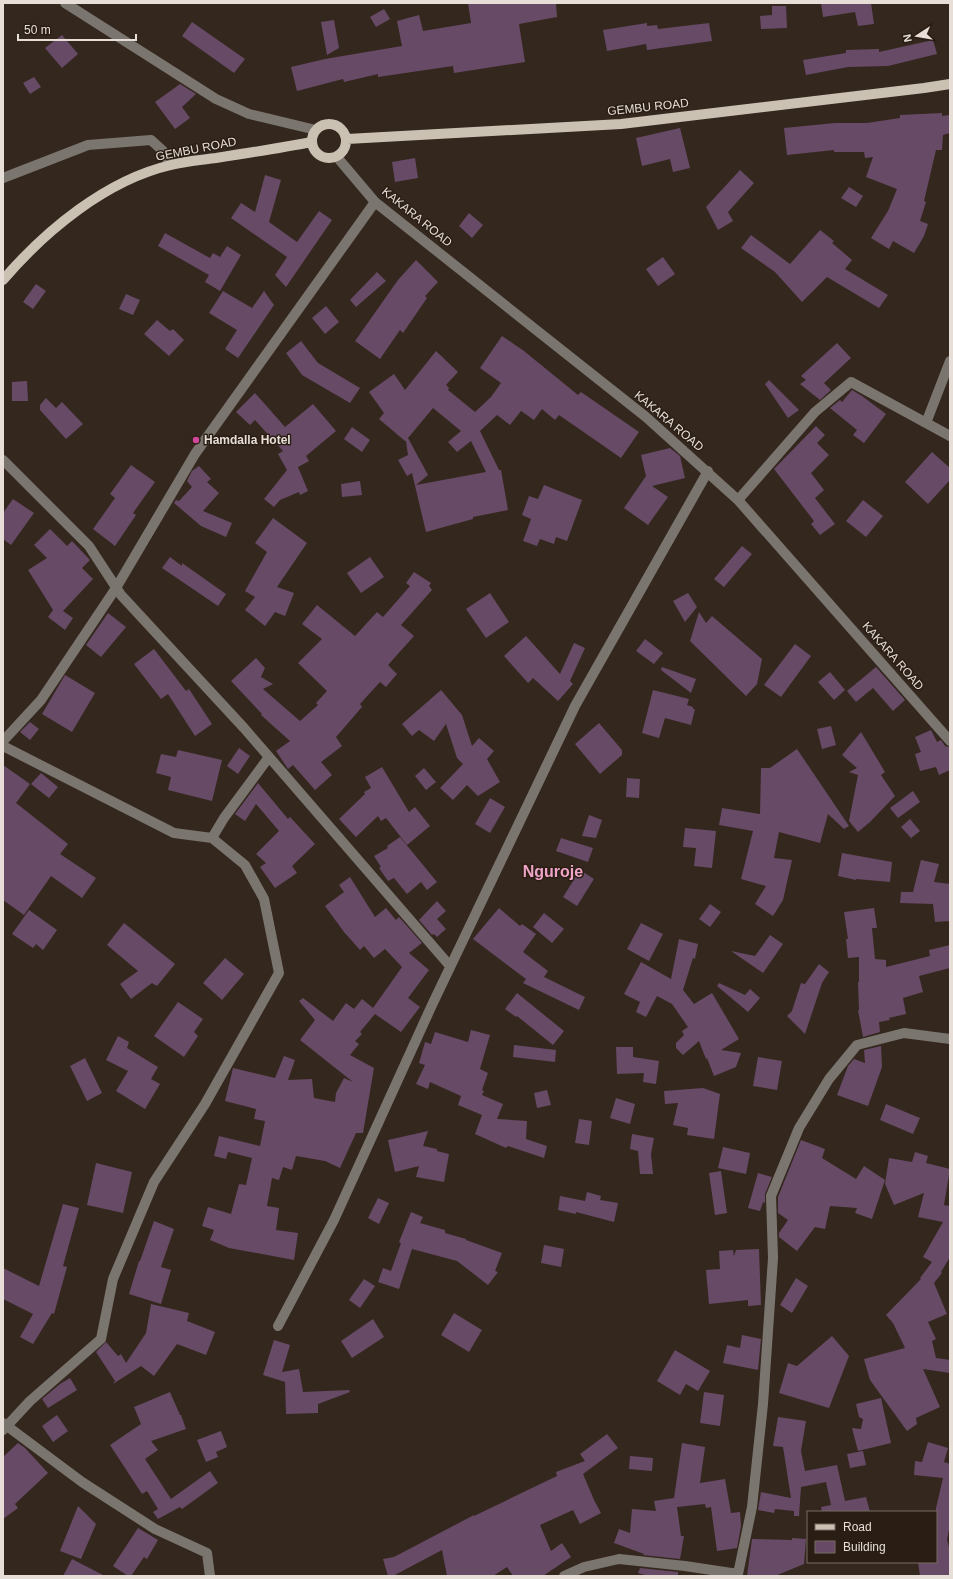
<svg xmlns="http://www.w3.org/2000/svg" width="953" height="1579" font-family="Arial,sans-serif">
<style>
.building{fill:#674a66;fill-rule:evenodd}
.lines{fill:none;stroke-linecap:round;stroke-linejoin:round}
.minor{stroke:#7a766f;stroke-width:10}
.major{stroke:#cac1b3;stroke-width:10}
.hotel-dot{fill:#d1479c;stroke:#2a1e14;stroke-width:1.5}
.labels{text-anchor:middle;stroke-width:3;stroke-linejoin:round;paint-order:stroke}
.street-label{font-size:12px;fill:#e7ded8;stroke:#2a1e14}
.poi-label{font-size:12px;font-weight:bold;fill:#e7ded8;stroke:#2a1e14;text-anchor:start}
.district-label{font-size:16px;font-weight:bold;fill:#efa4c7;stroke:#2a1e14}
</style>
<rect width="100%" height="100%" fill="#34271e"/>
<!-- building -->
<path class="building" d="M468,3H556L557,17L519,24L525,62L454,73L453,66L378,77V74L344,82L343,79L297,91L291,67L325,59L402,46L397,21L419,15L423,31L471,23Z
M821,3H871L874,24L858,26L855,12L823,17Z
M772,6H786L787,28L761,29L760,16L772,15Z
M384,9L390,19L376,27L370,17Z
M334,20L339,48L327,55L321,22Z
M192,22L245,59L234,73L182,36Z
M647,23V26L657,25L658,29L709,23L712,41L647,50L646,44L607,51L603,30Z
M62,35L78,54L62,68L45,48Z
M933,40L937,54L888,66L848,67L806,75L803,60L846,53V50L879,49V52Z
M34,77L41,87L30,94L23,83Z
M180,84L196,94L182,107L190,118L175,129L155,102Z
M942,113V116L950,115V133L943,135L942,150H936L924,201L926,202L920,221L928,224L924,236L914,253L893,241L889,249L871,238L888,211L897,189L866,177L873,157L865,158L864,152H834V150L787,155L784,128L835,123H867L900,118V115Z
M680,128L690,168L673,172L670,159L642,166L636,138Z
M415,158L418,178L395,182L392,162Z
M740,170L754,183L728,212L733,221L718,230L706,207Z
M265,175L281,180L269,222L297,242L319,211L332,220L286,287L275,275L287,257L231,218L241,203L255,212Z
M849,187L863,196L856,207L841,198Z
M469,213L483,225L472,238L459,226Z
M820,230L834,241L832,243L852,260L845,269L888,295L879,308L827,277L802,302L775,272L741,248L751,235L790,264Z
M165,233L210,258L213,253L220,257L227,246L241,255L220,291L205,282L209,275L158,246Z
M663,257L675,274L658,286L646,269Z
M416,260L438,282L425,296L427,298L403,333L400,330L380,359L355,341L398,280Z
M377,272L386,281L356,307L350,300Z
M36,284L46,291L33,309L23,302Z
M223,291L252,308L264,291L274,305L238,358L225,349L237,330L209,313Z
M126,294L140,300L133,315L119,309Z
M326,306L339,322L325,334L312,318Z
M157,320L170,331L173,329L184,340L169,356L144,334Z
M502,336L524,351L578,395L581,392L639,432L621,458L559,415L555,420L542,409L534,420L521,411L510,425L497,415L480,431L499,470H501L508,510L473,517V519L426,532L412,473L407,476L398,460L408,455L406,441H405L379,419L384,413L369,392L394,374L405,390L436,351L458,372L446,385L449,388L448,390L475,412L491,397L501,383L480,368ZM433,408L461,431L448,442L457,452L471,441L486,472L416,485L428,475L408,438Z
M301,341L318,363L360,388L350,403L302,375L286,353Z
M837,343L851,358L824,383L831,390L820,400L800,384L806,380L801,376Z
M769,380L799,410L788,418L765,384Z
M27,381L28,401H12V382Z
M852,390L862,396L886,414L864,443L853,435L857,430L830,408L840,400L842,402Z
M255,393L285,427L313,404L336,431L306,456L309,461L298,467L308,491L300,495L299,492L280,500L274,507L264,499L287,470L278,454L283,451L255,420L250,425L236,412Z
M46,398L56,408L62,402L83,424L66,439L40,410V405Z
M816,426L825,435L817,443L829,455L811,473L824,490L815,498L835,524L820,535L811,524L814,521L774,469Z
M352,427L370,440L362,452L344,439Z
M670,448L680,456L685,478L652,486L668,497L648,525L624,508L646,476L641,455Z
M932,452L950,468V480L928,504L905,482Z
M131,465L155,482L133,513L136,515L115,546L93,529L115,498L110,494Z
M199,466L211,479L207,482L219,493L203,511L232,523L226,537L201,526L174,503L176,500L179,501L192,487L187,481L192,471Z
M360,481L362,495L342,497L341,484Z
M544,485L582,500L567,541L556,537L554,544L540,539L537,546L523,541L531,519L522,515L529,496L538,499Z
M13,499L34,513L11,545L3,539V513Z
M863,500L883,516L866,537L846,521Z
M273,518L307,543L277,587L294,593L285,616L275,612L265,626L245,610L255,597L245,591L267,552L255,543Z
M50,529L67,546L72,541L90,560L82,568L93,579L63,611L73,618L65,630L48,617L53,610L28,570L47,558L34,545Z
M742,546L752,554L724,587L714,579Z
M170,557L182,566V563L226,594L218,606L162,568Z
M370,557L384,577L361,593L347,573Z
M414,572L431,583L429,586L432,590L401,625L414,636L388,665L397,674L386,687L380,682L360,704L362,707L336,737L342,746L321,762L332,775L315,790L293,765L288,769L276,751L290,741L261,715L262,714L231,681L256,658L265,668L261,677L273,684L263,689L300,721L318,705L316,703L327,691L298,663L322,639L302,624L317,605L355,636L377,612L383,617L410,586L406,583Z
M490,593L509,622L486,638L466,609Z
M688,593L697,607L685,622L673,601Z
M699,612L706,623L712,616L762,659L757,684L746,696L690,641Z
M108,613L126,627L101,657L86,645Z
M526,636L560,674L574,643L585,648L570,681L573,684L558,701L533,678L528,683L504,656Z
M645,639L663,653L654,664L636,651Z
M795,644L811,656L781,697L764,685Z
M154,649L186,691L189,689L212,724L195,736L168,694L161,699L134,664Z
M662,667L696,679L691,693L661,670Z
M876,667L905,700L893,711L873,688L856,702L847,691Z
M830,672L845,690L834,700L818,682Z
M65,675L95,693L72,732L42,714Z
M441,690L462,715L472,746L479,738L494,751L487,759L500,782L478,796L467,785L453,800L440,788L463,764L457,758L446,724L434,741L419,730L412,736L402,724Z
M653,690L689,699L687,705L693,707V709H695L691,725L665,718L659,738L642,733Z
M30,722L39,729L30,740L20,732Z
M599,723L622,750V755L600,774L575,744Z
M831,726L836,745L822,749L817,729Z
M931,730L937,742L941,740L945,746L950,747V770L939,775L936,767L920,771L915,754L921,752L915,737Z
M861,732L885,772L881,775L895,796L870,822L858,832L849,821L858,775L849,772L857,768L842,755Z
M239,748L250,756L238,774L227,766Z
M797,749L849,826L844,829L828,814L820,843L779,832L774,858L792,860L783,900L773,916L755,904L766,886L741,879L753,831L719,825L722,808L760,814L761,768H770Z
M178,750L222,760L212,801L168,790L171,777L156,773L161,754L176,757Z
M3,765L30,784L16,803L68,844L60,854L96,878L82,898L51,876L24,915L3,900Z
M382,767L409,812L415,807L430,826L407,845L386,818L381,821L378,816L356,837L339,819L365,794L364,792L371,788L365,777Z
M424,768L436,782L426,790L415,776Z
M41,773L58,787L49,798L31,784Z
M627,778L640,779L639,798L626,797Z
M258,783L288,819L290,817L315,844L292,866L297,873L275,888L260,867L266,863L256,854L279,831L256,804L245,821L235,814Z
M913,791L920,802L898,818L890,808Z
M490,798L505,807L490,833L475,824Z
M589,815L602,820L596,838L582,836Z
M910,819L920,831L911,838L901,827Z
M685,828L716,831L712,868L694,866L696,848L683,847Z
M400,837L437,882L427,890L421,882L407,894L394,878L388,881L379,868L381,867L374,856L388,848L387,846Z
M561,838L593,848L588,862L556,851Z
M842,853L892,862L890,882L856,879V880L838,876Z
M921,860L939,864L934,882L950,884V921L935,922L933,904L900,903L901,892H913Z
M580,870L594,879L577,906L563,897Z
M350,877L375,917L386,908L396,920L399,917L422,943L409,953L429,970L408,998L420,1007L401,1032L375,1014L360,1032L362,1034L355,1041L359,1044L350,1055L374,1068L363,1133H356L340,1168L325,1161L296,1156L292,1170L283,1167L279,1180L272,1178L267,1206L279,1208L276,1230L298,1233L294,1260L229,1248L210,1240L214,1230L202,1226L208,1207L231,1214L239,1184L246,1185L252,1158L228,1152L226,1159L214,1156L219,1136L260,1146L265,1121L254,1119L256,1109L225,1101L233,1068L275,1078L284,1056L295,1060L288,1080L312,1079L314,1098L335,1102L336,1093L344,1078L353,1082L300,1040L315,1020L299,1001L303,998L333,1021L346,1003L354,1009L362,999L373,1008L402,967L385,949L374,958L364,946L360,950L344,932L325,906L344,892L339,885Z
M437,901L446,911L437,919L446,929L437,937L434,934L432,935L419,920Z
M710,904L721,912L710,927L699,919Z
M499,908L520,926L522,924L536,934L523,952L548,971L544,977L585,997L579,1010L523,983L526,979L473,939Z
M874,908L877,928H872L875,959L886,960V967L930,956L929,950L950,945V968L919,976L923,992L903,998L906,1014L889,1018L890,1020L879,1022L880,1032L863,1037L858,1010H859L858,982H859V957L848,958L846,939H848L844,912Z
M29,910L57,930L43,950L36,944L33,948L12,934Z
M544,913L564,929L552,943L533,927Z
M124,923L175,964L157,986L152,983L131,999L120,984L138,971L107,945Z
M641,923L663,934L649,961L627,949Z
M770,935L783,944L763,973L731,951L755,956Z
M679,939L698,944L695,959L693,958L683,990L694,1004L712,993L739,1039L721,1050L741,1053L736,1067L714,1076L707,1058L706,1059L699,1041L683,1055L676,1048V1043L684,1035L682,1031L688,1027L672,1004L657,996L646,1017L636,1012L640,1002L624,994L641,962L671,979Z
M225,958L244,974L222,1000L203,983Z
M819,964L829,972L822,983L805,1034L787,1016L792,1011L801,983L805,984Z
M719,983L745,995L750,989L760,998L748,1012L717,986Z
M517,993L564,1031L553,1045L517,1016L516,1017L505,1009Z
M178,1002L203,1019L194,1032L198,1036L184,1057L154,1036Z
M471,1030L490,1035L480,1069L488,1073L482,1090L484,1091L482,1095L503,1104L497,1119L527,1121L526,1139L547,1146L544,1158L508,1146L506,1148L475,1134L482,1115L458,1105L461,1096L430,1082L428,1089L416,1084L425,1065L419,1063L425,1042L431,1044L435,1032L468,1042Z
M118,1036L129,1042L127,1048L158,1067L151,1079L160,1084L145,1109L116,1091L128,1071L106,1060Z
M514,1045L556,1050L555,1062L513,1057Z
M881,1046L882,1067L868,1106L837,1095L848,1066L854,1059L865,1063L864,1050Z
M616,1047H633V1057L659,1061L656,1084L643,1082L644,1073L617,1074Z
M758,1057L782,1061L777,1090L753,1086Z
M85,1058L102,1093L87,1101L70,1066Z
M703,1088L720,1094L714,1139L687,1135L688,1128L673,1125L678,1103L665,1104L664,1091Z
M547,1090L551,1105L537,1108L534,1093Z
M616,1098L635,1104L630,1124L610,1118Z
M886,1104L920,1118L913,1134L880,1120Z
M579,1119L592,1121L589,1145L575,1143Z
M428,1131L423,1146L437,1149V1151L449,1154L444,1182L416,1177L419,1166L395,1172L388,1140Z
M632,1134L654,1138L651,1154L653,1174H640L638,1151L630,1149Z
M801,1140L825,1149L822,1158L856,1179L864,1166L885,1180L872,1219L855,1213L857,1208L830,1206L825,1229L815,1227L797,1251L779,1237V1233L788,1220L778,1213V1197Z
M723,1147L750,1153L746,1174L718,1168Z
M915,1152L928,1156L926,1163L950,1169L944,1205L950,1206V1257L941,1272L942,1273L934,1283L947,1314L928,1322L936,1339L932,1341L936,1358L950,1360V1373L923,1369L940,1407L916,1418L917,1424L907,1431L870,1380L864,1359L905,1348L893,1323L886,1315L921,1279L920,1278L932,1262L923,1257L943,1222L918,1217L924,1193L894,1205L885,1184L889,1158L912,1162Z
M96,1163L132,1172L123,1213L87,1205Z
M721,1171L727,1213L715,1215L709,1173Z
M758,1173L772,1177L765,1194V1203L763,1202L760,1211L748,1208Z
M587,1192L601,1196L600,1200L618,1203L614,1222L576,1212V1214L558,1210L560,1196L585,1201Z
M378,1198L389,1203L379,1224L368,1218Z
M63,1204L79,1208L63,1266L67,1267L54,1314L52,1313L33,1344L20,1337L33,1314L3,1299V1268L39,1286Z
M411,1212L423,1217L420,1223L445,1230V1233L466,1239V1240L502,1253L495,1271L498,1272L488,1285L457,1261L412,1249L399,1289L378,1282L383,1268L391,1271L401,1243L399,1242Z
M154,1221L174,1229L161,1267L171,1270L161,1304L129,1294L139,1261H140Z
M544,1245L564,1249L561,1267L541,1263Z
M759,1249L761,1305L748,1306V1300L709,1304L706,1270L720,1269L719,1251L733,1250L734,1256L736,1250Z
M796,1278L808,1286L792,1313L780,1305Z
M364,1279L375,1286L360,1308L349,1300Z
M151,1304L189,1313L187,1321L215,1332L206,1355L177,1344L154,1376L141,1366L113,1384L115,1381L96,1352L106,1342L118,1356L121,1354L126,1363L146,1333Z
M454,1313L482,1330L469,1352L441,1335Z
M373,1319L384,1337L352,1358L341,1341Z
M742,1335L761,1339L758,1370L723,1363L727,1345L740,1348Z
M832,1336L849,1356L829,1408L779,1393L788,1363L797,1366Z
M274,1340L290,1345L282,1372L299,1369L303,1392L349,1390L350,1392L318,1404V1413L286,1414L285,1382L263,1375Z
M675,1350L710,1371L698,1391L686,1384L680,1395L657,1381Z
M70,1378L77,1390L48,1408L42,1399L60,1384Z
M170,1392L180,1415H181L186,1429L151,1441L158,1450L145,1459L171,1499L210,1471L218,1483L182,1509L180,1507L158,1519L153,1512L158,1509L147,1491L142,1494L110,1445L141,1424L134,1407Z
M704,1392L724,1395L720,1426L700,1423Z
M881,1398L891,1443L858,1451L852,1428L861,1429L863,1419L859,1417L856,1404Z
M57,1415L68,1431L53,1442L42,1426Z
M778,1417L806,1421L801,1451L805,1471L837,1465L845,1501L866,1497L870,1512H822L821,1507L831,1505L826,1482L801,1487L799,1516H794V1511L775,1509L774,1513L758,1510L761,1492L791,1498L783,1447L773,1446Z
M221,1431L227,1447L216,1452L218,1457L206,1462L197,1440Z
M607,1434L618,1448L583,1474L594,1500L601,1513L580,1524L573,1510L540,1525L551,1551L562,1543L571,1557L543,1576H513L507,1567L493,1576H447L442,1550L393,1576H388L383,1559L394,1557L474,1515V1516L557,1476L556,1472L585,1461L580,1454Z
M928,1442L948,1448L944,1462L950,1464V1525L947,1539L950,1552V1576H920L918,1562H936V1508L943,1478L914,1475L915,1461L922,1462Z
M18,1443L25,1448L48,1473L15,1504L18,1508L3,1519V1457Z
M682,1443L705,1447L700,1483L725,1479L731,1513L740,1512L741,1526L737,1548L717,1551L711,1507L706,1508L705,1504L677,1507L681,1536H684L680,1559L643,1555L644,1554L614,1543L619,1529L630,1533L632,1509L656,1511L654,1501L674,1498Z
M863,1451L866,1465L850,1468L847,1454Z
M630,1456L653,1458L652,1471L629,1469Z
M78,1506L96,1524L81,1559L60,1551Z
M138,1528L158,1540L147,1559L144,1557L131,1576H128L113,1566Z
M792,1538L806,1539L804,1564L775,1576H747L752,1539L792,1540Z
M72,1559L105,1576H63Z
M640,1568L678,1572V1576H648L638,1573Z"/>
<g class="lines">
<!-- minor -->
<path class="minor" d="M65,3L216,99L249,114L316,130
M337,157L375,202L646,417L738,500L950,741
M3,178L88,145L151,140L163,151L170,165
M926,423L950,361
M3,460L89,546L121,595L244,728L450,966
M738,500L815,412L851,382L950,436
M3,741L41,700L116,588L195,454L375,202
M3,746L174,833L212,838L245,865L264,899L279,973L205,1104L154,1182L113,1279L101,1339L30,1401L3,1430
M212,838L224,818L269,757
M278,1326L334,1220L432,1005L575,706L708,471
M3,1423L82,1482L155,1529L207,1553L210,1576
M564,1576L584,1567L619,1559L685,1566L738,1574L752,1507L763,1404L773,1258L771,1196L799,1128L829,1079L857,1045L904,1033L950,1039"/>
<!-- major -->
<path class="major" d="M312 141a17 17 0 1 1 34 0a17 17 0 1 1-34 0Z
M347,139L621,124L924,88L950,84
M3,280C45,231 106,180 171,165C185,161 201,160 216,158C248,153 280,148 312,142"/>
</g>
<!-- markers -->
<circle class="hotel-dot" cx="196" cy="440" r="4"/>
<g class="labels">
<!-- street labels -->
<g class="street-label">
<text transform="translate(648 107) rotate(-6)" y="4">GEMBU ROAD</text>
<text transform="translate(196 149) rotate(-11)" y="4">GEMBU ROAD</text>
<text transform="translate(417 217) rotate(39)" y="4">KAKARA ROAD</text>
<text transform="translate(669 421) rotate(40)" y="4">KAKARA ROAD</text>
<text transform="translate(893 656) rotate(49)" y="4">KAKARA ROAD</text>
</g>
<!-- poi labels -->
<g class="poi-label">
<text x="204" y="444">Hamdalla Hotel</text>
</g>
<!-- district labels -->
<g class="district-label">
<text x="553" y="877">Nguroje</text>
</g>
</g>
<!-- border -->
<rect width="953" height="1579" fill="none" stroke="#e7ded8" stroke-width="8"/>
<!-- legend -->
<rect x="807" y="1511" width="130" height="52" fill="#2a1e14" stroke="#766b62"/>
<rect x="815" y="1524" width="20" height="6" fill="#cac1b3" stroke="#766b62"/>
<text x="843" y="1531" font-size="12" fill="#e7ded8">Road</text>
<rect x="815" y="1541" width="20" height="12" fill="#674a66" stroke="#766b62"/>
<text x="843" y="1551" font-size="12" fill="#e7ded8">Building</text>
<!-- north arrow -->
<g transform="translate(917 36) rotate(258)" stroke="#2a1e14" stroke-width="3" paint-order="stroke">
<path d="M0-3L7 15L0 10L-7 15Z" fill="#e7ded8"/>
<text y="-6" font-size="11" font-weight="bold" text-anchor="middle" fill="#e7ded8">N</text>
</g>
<!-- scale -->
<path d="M18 34v6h118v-6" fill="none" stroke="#e7ded8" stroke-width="2"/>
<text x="24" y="34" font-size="12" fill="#e7ded8" stroke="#2a1e14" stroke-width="3" paint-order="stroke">50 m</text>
</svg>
